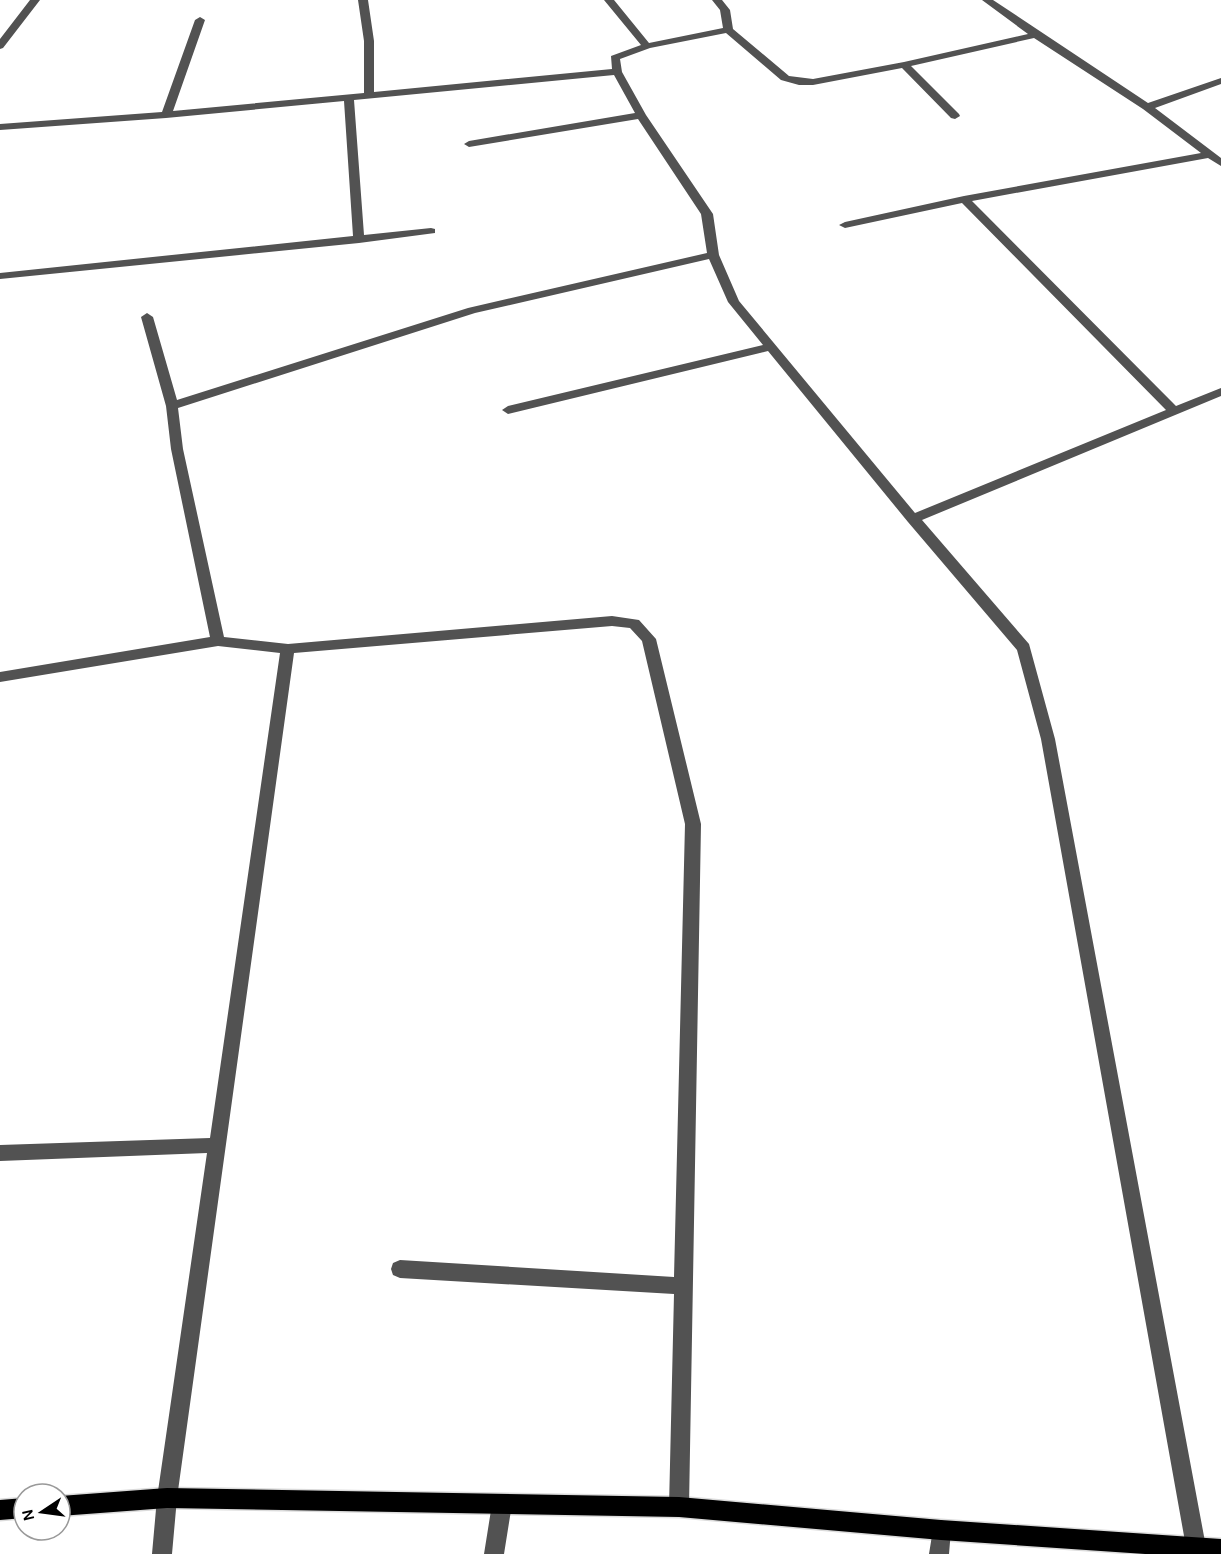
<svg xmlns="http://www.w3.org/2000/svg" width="1221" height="1554" font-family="Karla,sans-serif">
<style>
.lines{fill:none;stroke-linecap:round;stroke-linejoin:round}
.major-casing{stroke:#dbdbdb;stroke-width:3}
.minor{fill:#525252;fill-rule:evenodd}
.major{fill:#000;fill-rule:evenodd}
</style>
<rect width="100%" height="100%" fill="#fff"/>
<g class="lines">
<!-- major casing -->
<g class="major-casing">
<path id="major" d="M167,1488L679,1497L941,1520L1221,1539V1554H1145L941,1540L679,1517L167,1508L60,1516V1496Z
M24,1498V1518L0,1520V1500Z"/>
</g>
<!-- minor -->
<path class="minor" d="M30,0H40L3,48L0,49V39Z
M358,0H368L374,41V92L612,69L611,56L641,45L604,0H614L649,43L723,28L720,10L712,0H722L730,10L733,29L789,76L813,79L904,62L1028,34L982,0H993L1148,103L1221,78V84L1155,108L1221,158V166L1208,158L972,201L1176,406L1221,388V396L922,520L1029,644L1055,739L1206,1547L1203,1554H1189L1186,1547L1041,739L1017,650L908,522L768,351L508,414L502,410L508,406L763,345L728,302L709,259L475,313L178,408L183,449L224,637L288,644L612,616L639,620L656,639L701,824L689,1507L686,1514L679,1517L672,1514L669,1507L674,1294L400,1278L393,1275L391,1269L393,1263L400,1260L674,1277L685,824L642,641L630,628L612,626L294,653L177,1498L172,1554H152L157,1498L207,1153L0,1161V1145L210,1138L280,653L218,646L0,682V672L210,637L171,449L166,406L141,317L147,313L153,317L177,400L468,308L707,253L701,214L638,119L469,147L464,144L469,141L635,113L614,75L354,100L364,235L431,228L435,229V233L359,243L0,279V273L353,236L344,101L166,118L0,130V124L162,112L195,20L200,17L205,20L173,111L364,93V41ZM726,33L781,80L799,85H813L902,68L951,118L955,119L960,116L959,114L911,66L1034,38L1143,109L1201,153L964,196L845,222L839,225L845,228L962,203L1166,410L915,513L739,301L719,255L713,214L646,115L622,72L620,59L650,48Z
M502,1494L509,1497L512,1504L504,1554H484L492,1504L495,1497Z
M941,1520L948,1523L951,1530L949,1554H929L934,1523Z"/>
<!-- major -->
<use href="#major" class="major"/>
</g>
<!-- north arrow -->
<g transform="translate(42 1512) rotate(257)"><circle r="28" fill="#ffffff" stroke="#999999" stroke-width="1.5"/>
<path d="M0-4.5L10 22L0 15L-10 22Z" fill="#000000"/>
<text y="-9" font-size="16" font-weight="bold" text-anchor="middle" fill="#000000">N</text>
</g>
</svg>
